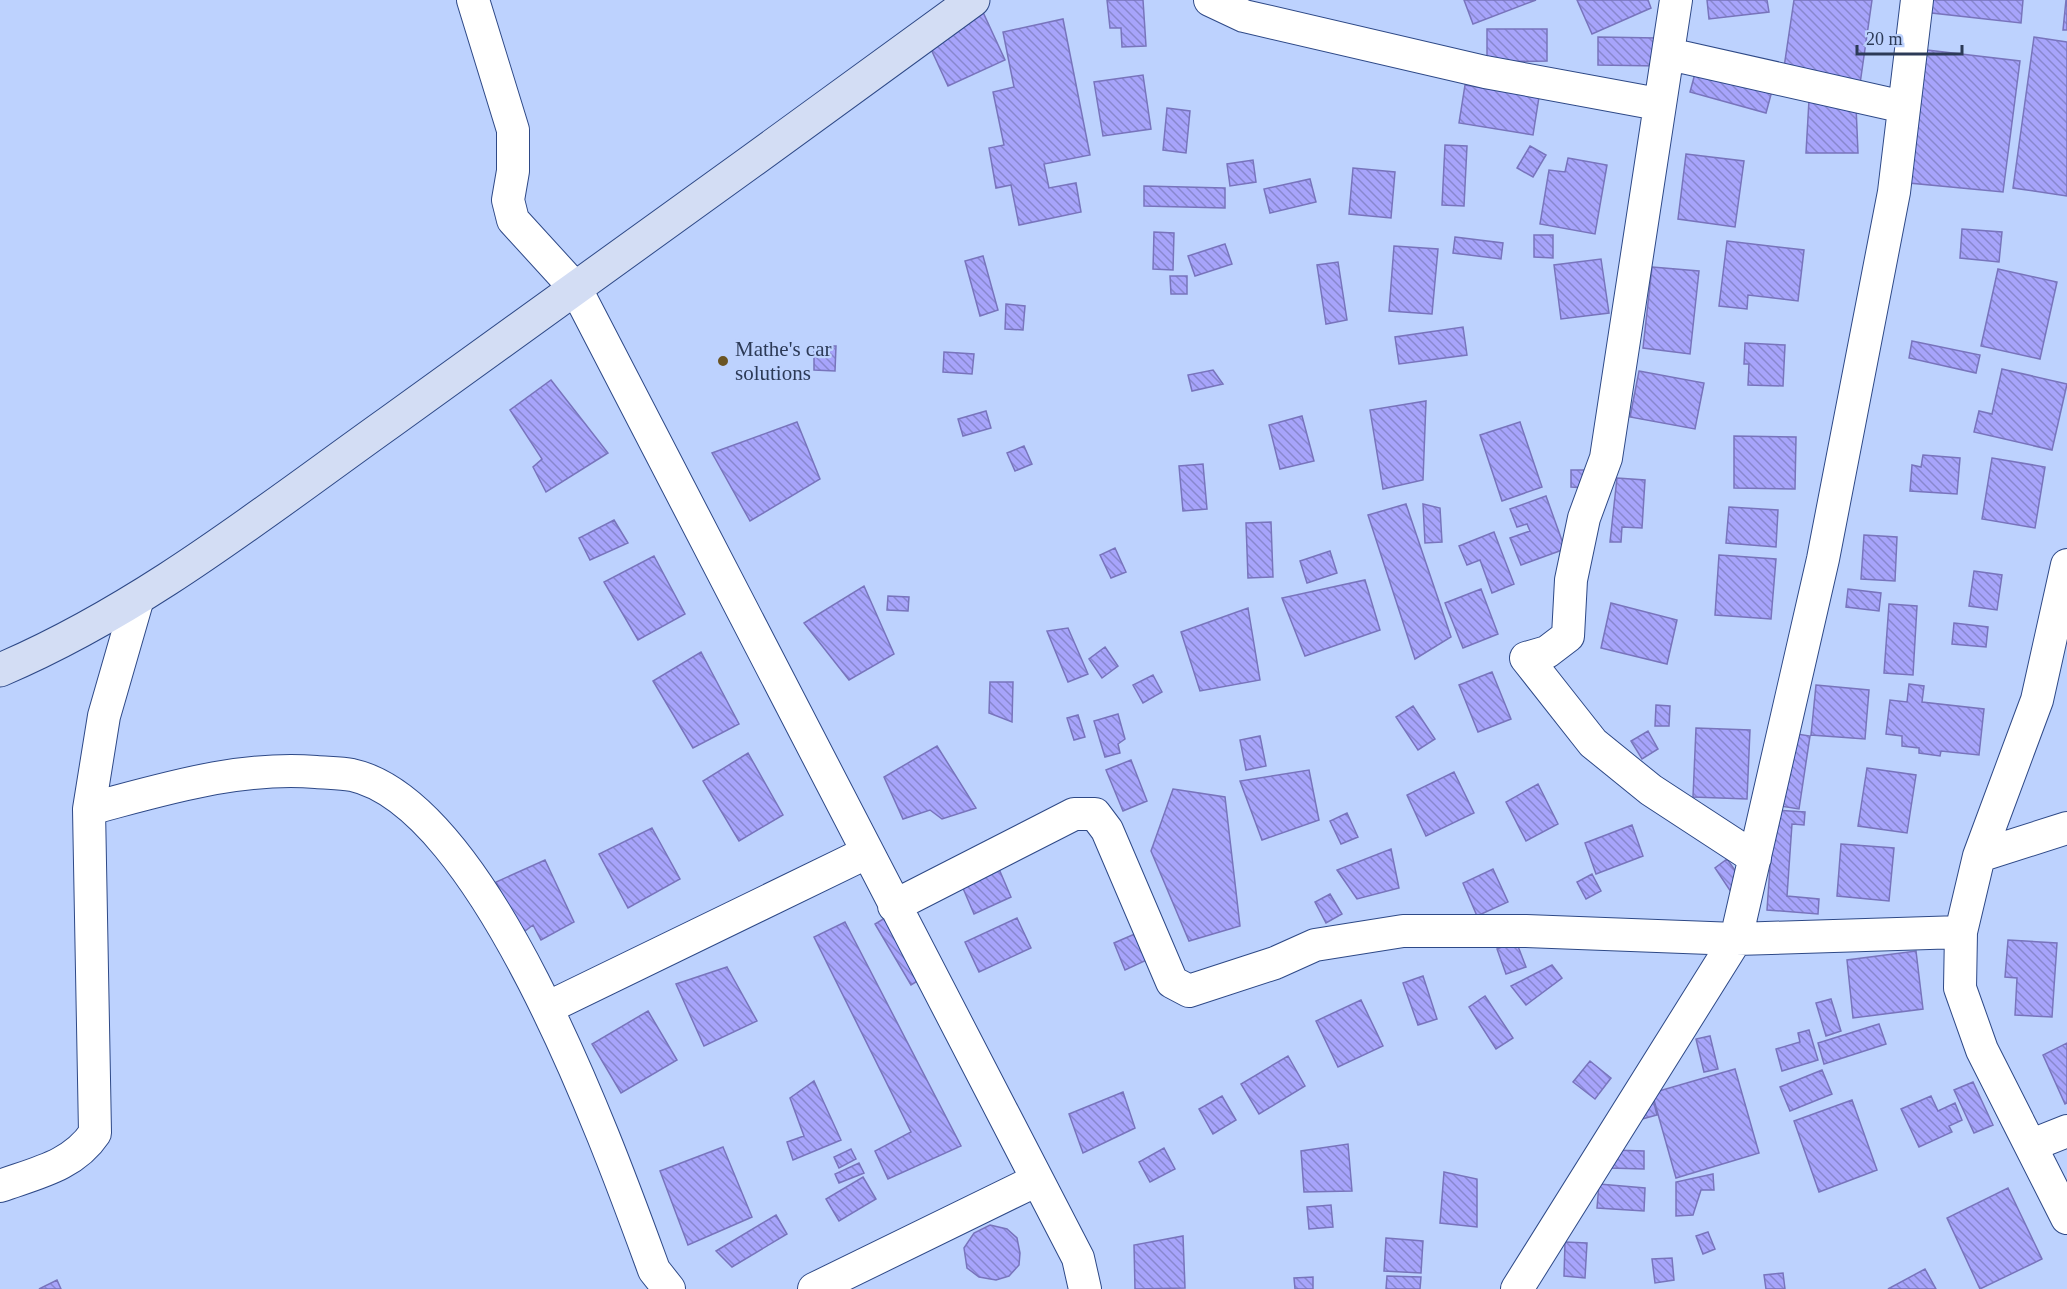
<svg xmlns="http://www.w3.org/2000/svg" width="2067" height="1289" font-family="Georgia,serif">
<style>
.building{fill:url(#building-back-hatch);stroke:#7874bc;stroke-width:1.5}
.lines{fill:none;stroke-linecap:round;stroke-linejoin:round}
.street-casing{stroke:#2e4987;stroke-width:34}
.secondary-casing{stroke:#2e4987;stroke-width:35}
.street{stroke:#fff;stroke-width:32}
.secondary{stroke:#d3ddf4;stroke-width:33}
.poi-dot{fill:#6a5423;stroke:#bdd2fe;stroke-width:2}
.labels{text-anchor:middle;stroke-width:4.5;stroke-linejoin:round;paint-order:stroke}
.poi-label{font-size:21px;fill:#2c3a57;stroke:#bdd2fe;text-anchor:start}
</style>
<defs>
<pattern id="building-back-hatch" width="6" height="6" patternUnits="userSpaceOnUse" patternTransform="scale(1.5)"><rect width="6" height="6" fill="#a7a4fb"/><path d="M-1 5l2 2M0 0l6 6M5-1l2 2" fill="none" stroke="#8887ce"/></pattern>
</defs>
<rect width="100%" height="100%" fill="#bdd2fe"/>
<!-- building -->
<path class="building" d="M1107,0H1143L1146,46L1122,47L1121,28H1110Z
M1464,0H1536L1473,24Z
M1577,0H1648L1651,8L1592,34Z
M1707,0H1767L1769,12L1709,19Z
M1794,0H1872L1860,84L1783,74Z
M1925,0H2023L2021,23L1923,12Z
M2066,0H2067V30H2063Z
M982,10L1005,60L948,86L925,36Z
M1063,19L1090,155L1044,164L1049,188L1076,183L1081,212L1019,225L1011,185L996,188L989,148L1004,145L993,92L1014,87L1003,32Z
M1487,29H1547V61L1487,62Z
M1598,37L1658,38V66L1598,65Z
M2034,37L2067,42V196L2013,188Z
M1927,50L2020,61L2003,192L1909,183Z
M1697,66L1773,87L1766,113L1690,92Z
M1143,75L1151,129L1103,136L1094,82Z
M1465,85L1539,97L1533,135L1459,123Z
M1809,100L1856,106L1858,153H1806Z
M1167,108L1190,111L1186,153L1163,150Z
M1445,145L1467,146L1464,206L1442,205Z
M1530,146L1546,155L1533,177L1517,168Z
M1686,154L1744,161L1735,227L1678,219Z
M1568,158L1607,165L1595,234L1540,224L1549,170L1565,172Z
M1253,160L1256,182L1230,186L1227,164Z
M1353,168L1395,172L1391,218L1349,214Z
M1310,179L1316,202L1270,213L1264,189Z
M1144,186L1225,188V208L1144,206Z
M1962,229L2002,232L1999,262L1960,258Z
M1154,232L1174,233L1173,270L1153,269Z
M1534,235H1553V258L1534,257Z
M1455,237L1503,243L1501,259L1453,253Z
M1727,241L1804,250L1798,301L1748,295L1747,309L1719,306Z
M1225,244L1232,264L1195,276L1188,256Z
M1394,246L1438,249L1432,314L1389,311Z
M983,256L998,310L980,316L965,261Z
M1601,259L1609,313L1561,319L1554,265Z
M1338,262L1347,320L1326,324L1317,265Z
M1652,267L1699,271L1690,354L1643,348Z
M1998,269L2057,282L2040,359L1981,346Z
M1170,276H1187V294H1171Z
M1006,304L1025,306L1023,330L1005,329Z
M1463,327L1467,355L1399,364L1395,337Z
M1912,341L1980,355L1976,373L1909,358Z
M1745,343L1785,345L1783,386L1748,385L1749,364H1744Z
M814,346H836L835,371L814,370Z
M944,352L974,354L972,374L943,372Z
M2002,369L2067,384L2052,450L1974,432L1979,411L1992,414Z
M1213,370L1223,384L1192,391L1188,375Z
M1639,371L1704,383L1695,429L1630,417Z
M551,380L608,453L546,492L533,467L542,459L510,410Z
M1426,401L1423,480L1383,489L1370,410Z
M986,411L991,428L963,436L958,419Z
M1302,416L1314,461L1280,469L1269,425Z
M797,422L820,479L750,521L712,453Z
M1520,422L1542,487L1502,501L1480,435Z
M1734,436L1796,437L1795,489L1734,488Z
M1024,446L1032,464L1015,471L1007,453Z
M1923,455L1960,458L1957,494L1910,491L1912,465L1921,467Z
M1992,458L2045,467L2035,528L1982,519Z
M1203,464L1207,509L1183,511L1179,466Z
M1571,470H1587L1586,488L1571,487Z
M1617,478L1645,480L1642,528L1622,527L1621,542H1610Z
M1546,496L1565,549L1521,565L1510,538L1530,531L1527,524L1517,527L1510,509Z
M1406,504L1451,637L1415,659L1368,515Z
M1423,504L1440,508L1442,542L1425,543Z
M1729,507L1778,510L1776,547L1726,543Z
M614,520L628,543L590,560L579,538Z
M1271,522L1273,577L1248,578L1246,523Z
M1494,532L1514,584L1492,593L1480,560L1467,565L1459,546Z
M1864,535L1897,537L1895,581L1861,579Z
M1115,548L1126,572L1111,578L1100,555Z
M1330,551L1337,573L1307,583L1300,561Z
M1719,555L1776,559L1771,619L1715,615Z
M654,556L685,614L638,640L604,582Z
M1974,571L2002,575L1997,610L1969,606Z
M1365,580L1380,630L1305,656L1282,598Z
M864,586L894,654L849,680L804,623Z
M1481,589L1498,634L1463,648L1445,603Z
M1848,589L1881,593L1879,611L1846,607Z
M888,596L909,597L908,611L887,610Z
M1611,603L1677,620L1667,664L1601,648Z
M1889,604L1917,606L1913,675L1884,673Z
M1248,608L1260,680L1200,691L1181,632Z
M1954,623L1988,627L1986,647L1952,644Z
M1068,628L1088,674L1068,682L1047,631Z
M1105,647L1118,666L1102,678L1089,659Z
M701,652L739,724L693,748L653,681Z
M1492,672L1511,719L1478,732L1459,685Z
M1153,675L1162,692L1143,703L1133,685Z
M990,682H1013L1012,722L989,713Z
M1909,684L1924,686L1922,702L1984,709L1979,755L1941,751L1940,756L1919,753V748L1902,746V736L1886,734L1890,700L1907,702Z
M1816,685L1869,690L1865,739L1811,735Z
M1656,705L1670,706L1669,726H1655Z
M1413,706L1435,739L1418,750L1396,717Z
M1118,714L1125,739L1118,744L1120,753L1105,757L1094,721Z
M1078,715L1085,737L1074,740L1067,718Z
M1696,728L1750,730L1747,799L1693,797Z
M1648,731L1658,749L1642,759L1631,741Z
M1791,733L1810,736L1799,809L1780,806Z
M1260,736L1266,766L1246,770L1240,740Z
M937,746L976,808L942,819L930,810L903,819L884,777Z
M748,753L783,815L739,841L703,781Z
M1131,760L1147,801L1123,811L1106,770Z
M1867,768L1916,775L1907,833L1858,826Z
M1309,770L1319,820L1262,840L1240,781Z
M1454,772L1474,813L1426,836L1407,795Z
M1538,784L1558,824L1526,841L1506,802Z
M1173,789L1225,797L1240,926L1189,941L1151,851Z
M1774,810L1805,812L1804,825L1792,824L1787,896L1819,899L1818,914L1767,910Z
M1347,813L1358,837L1341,844L1330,821Z
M1632,825L1643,856L1596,874L1585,843Z
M652,828L680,879L628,908L599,854Z
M1841,844L1894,848L1889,901L1837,896Z
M1391,849L1399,888L1357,899L1337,870Z
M1727,859L1744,883L1731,892L1715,868Z
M545,860L574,922L541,940L533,925L521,934L496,882Z
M999,869L1011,897L974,914L962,886Z
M1493,869L1508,902L1477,916L1463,883Z
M1592,874L1601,891L1586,899L1577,882Z
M1330,894L1342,914L1326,923L1315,902Z
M888,916L924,977L911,985L875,924Z
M1017,918L1031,948L979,972L965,942Z
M845,922L961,1146L888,1179L875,1151L911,1132L814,937Z
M1137,933L1149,959L1125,970L1114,943Z
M2008,940L2057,943L2052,1017L2015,1015L2017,978L2005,977Z
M1516,941L1526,967L1506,974L1497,949Z
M1916,951L1923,1009L1853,1018L1847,960Z
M1552,965L1562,978L1526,1005L1511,986Z
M727,967L757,1021L704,1046L676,984Z
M1423,976L1437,1019L1418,1025L1403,983Z
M1485,996L1513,1038L1496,1049L1469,1007Z
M1831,999L1841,1031L1826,1036L1816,1003Z
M1361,1000L1383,1046L1338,1067L1316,1021Z
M648,1011L677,1060L621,1093L592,1044Z
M1879,1024L1886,1044L1824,1064L1818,1043Z
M1809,1030L1818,1060L1782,1071L1776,1049L1800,1042L1798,1033Z
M1710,1036L1718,1069L1704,1072L1696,1039Z
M2067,1043V1103L2065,1104L2043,1055Z
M1288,1056L1305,1086L1259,1114L1241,1084Z
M1590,1061L1611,1078L1595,1099L1573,1082Z
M1735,1069L1759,1153L1676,1178L1652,1093Z
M1822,1070L1832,1094L1790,1111L1780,1087Z
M814,1081L841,1140L793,1160L787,1142L804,1136L790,1098Z
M1973,1082L1993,1125L1974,1133L1954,1090Z
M1123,1092L1135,1128L1083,1153L1069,1114Z
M1222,1096L1236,1120L1213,1134L1199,1109Z
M1931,1096L1938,1111L1955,1103L1962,1120L1949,1126L1952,1132L1919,1147L1901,1109Z
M1653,1099L1657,1115L1642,1119L1637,1103Z
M1852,1100L1877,1170L1819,1192L1794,1121Z
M1348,1144L1352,1191L1304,1192L1301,1151Z
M723,1147L752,1217L688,1245L660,1171Z
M1164,1148L1175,1169L1150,1182L1139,1162Z
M851,1149L856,1159L839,1168L834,1157Z
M1611,1150L1644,1151V1169L1609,1168Z
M859,1163L864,1173L839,1183L835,1174Z
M1444,1172L1477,1179V1227L1440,1223Z
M1713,1174L1714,1190H1701L1693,1215L1676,1216V1182Z
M863,1177L876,1199L839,1221L826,1199Z
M1599,1184L1645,1188L1644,1211L1597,1208Z
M2008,1188L2042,1259L1980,1289L1947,1218Z
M1331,1205L1333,1227L1309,1229L1307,1207Z
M776,1215L787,1234L732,1267L716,1251Z
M990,1225L1007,1229L1017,1238L1020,1253L1019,1265L1009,1276L996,1280L979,1277L967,1268L964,1248L974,1233Z
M1708,1232L1715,1249L1703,1254L1696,1236Z
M1183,1236L1185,1288L1135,1289L1134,1245Z
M1386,1238L1423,1241L1421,1273L1384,1271Z
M1565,1242L1587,1243L1585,1278L1564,1276Z
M1672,1258L1674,1280L1655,1283L1652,1259Z
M1925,1269L1936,1289H1888Z
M1783,1273L1785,1289H1766L1764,1275Z
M1387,1276L1421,1277L1420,1289H1386Z
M1313,1277V1289H1295L1294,1278Z
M57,1280L61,1289H39Z"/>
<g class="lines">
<!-- street casing -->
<g class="street-casing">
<path id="street" d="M473,0L513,130V171L508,200L513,220L576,289L1078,1258L1085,1289
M1210,0L1244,16L1485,72L1658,104
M1676,0L1606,458L1584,518L1571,580L1568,636L1547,652L1526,658L1593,743L1651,790L1755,858
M1669,54L1904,107
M2067,565L2037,700L1979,856L1961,932L1960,988L1982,1050L2067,1218
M89,809C165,789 237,766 316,772C328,773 341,773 352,775C487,805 610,1150 654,1270L669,1289
M1979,856L2067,828
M894,906L1074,814H1095L1107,830L1172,982L1189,991L1275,963L1315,945L1403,931H1526L1736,939L1961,932
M549,1007L866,853
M2032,1145L2067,1131
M0,1186C36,1173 73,1166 95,1133L89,809L104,716L138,598
M814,1289L1035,1181
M1517,1289L1736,939L1823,559L1894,192L1917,0"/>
</g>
<!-- secondary casing -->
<g class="secondary-casing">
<path id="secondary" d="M0,670C143,609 265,511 390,422C585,283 779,141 973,0"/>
</g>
<!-- street -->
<use href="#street" class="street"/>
<!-- secondary -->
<use href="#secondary" class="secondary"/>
</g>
<!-- markers -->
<circle class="poi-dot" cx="723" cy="361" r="6"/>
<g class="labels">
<!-- poi labels -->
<g class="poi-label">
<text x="735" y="356">Mathe's car<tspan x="735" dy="24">solutions</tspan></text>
</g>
</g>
<!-- scale -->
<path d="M1857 45v9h105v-9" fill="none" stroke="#2c3a57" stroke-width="3"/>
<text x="1866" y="45" font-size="18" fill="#2c3a57" stroke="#bdd2fe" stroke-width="4.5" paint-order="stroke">20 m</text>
</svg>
